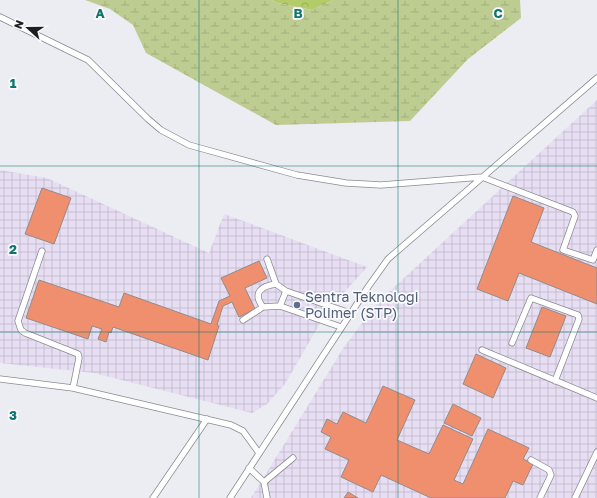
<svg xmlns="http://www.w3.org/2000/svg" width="597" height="498" font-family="'Golos Text',sans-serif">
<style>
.industrial{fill:url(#industrial-grid)}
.forest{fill:url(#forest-crowns)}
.wetland{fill:url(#wetland-marsh)}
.building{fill:#f08f6d;stroke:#938b89}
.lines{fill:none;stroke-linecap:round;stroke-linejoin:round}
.lane-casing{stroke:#8b8b92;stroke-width:7}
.lane{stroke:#fff;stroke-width:5.5}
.grid{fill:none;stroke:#0f766e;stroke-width:1;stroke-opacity:0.55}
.service-dot{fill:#5c6f8a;stroke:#f9f9fe;stroke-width:1.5}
.labels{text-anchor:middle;stroke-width:3.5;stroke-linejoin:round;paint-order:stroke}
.service-label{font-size:14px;fill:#4e5e75;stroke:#f9f9fe;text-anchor:start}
.grid-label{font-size:13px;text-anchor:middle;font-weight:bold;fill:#0f766e;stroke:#f9f9fe;stroke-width:3.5;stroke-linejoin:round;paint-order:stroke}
</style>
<defs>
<pattern id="industrial-grid" width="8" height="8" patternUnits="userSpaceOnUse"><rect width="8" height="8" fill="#e7def3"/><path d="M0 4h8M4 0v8" fill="none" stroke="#c6bed0"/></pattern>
<pattern id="forest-crowns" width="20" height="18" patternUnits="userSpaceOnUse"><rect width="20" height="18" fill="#b3cb69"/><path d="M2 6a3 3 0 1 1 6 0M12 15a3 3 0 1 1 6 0" fill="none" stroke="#9aae5b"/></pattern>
<pattern id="wetland-marsh" width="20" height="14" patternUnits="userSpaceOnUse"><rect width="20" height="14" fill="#bdcd91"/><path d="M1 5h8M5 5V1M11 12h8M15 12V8" fill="none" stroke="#a2b07d"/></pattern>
</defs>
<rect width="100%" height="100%" fill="#ececf3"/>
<!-- industrial -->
<path class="industrial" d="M597,100V498H251L344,347L378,302Z
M0,170L47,178L209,253L224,214L367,267L326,313L285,384L267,404L252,413L94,373L0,363Z"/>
<!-- forest -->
<path class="forest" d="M272,0H333L312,10L277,3Z"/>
<!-- wetland -->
<path class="wetland" d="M85,0H272L277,3L312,10L333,0H520L521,18L468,59L410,121L276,125L146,53L133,25L110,9Z"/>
<!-- building -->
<path class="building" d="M42,188L71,198L54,244L25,234Z
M513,196L544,208L531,242L597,268V304L519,273L508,301L477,289Z
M259,261L267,278L245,288L255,309L239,317L232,302L223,306L217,325L219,326L208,360L113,327L111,333L109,332L106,342L98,339L102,329L92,326L88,339L26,318L39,280L119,307L124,293L211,324L219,301L230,296L221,278Z
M542,307L566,316L550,357L526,348Z
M476,354L506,368L493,398L463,384Z
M383,386L415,400L397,440L429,454L443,425L473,439L454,480L463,484L488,429L529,448L523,459L533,464L523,485L513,481L505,498H431L381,475L373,492L341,477L349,460L325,449L331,437L321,432L327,419L337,424L343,412L366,423Z
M453,404L481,418L472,436L444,423Z
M348,492L358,498H344Z"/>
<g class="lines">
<!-- lane casing -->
<g class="lane-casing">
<path id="lane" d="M0,17L88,60L148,119L161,130L189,145L297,175L346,183L381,185L482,177L573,212L575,216L563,250L593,260L597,250
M42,251L18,321L21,330L25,333L78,354L79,358L73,388
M286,291L350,313
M280,306L341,327
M263,307C252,293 261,286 276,284
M243,320L263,307L280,306L286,291L276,284L267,259
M512,343L531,298L578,315L579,319L555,381
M482,350L597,398
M0,379L73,388L231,425L243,431L259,453
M531,460L549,470L551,475L540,498
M249,468L264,482L267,498
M264,482L293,458
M153,498L207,419
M230,498L368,287L388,259L597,78
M575,498L597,452"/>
</g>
<!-- lane -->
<use href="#lane" class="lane"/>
</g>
<!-- grid -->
<path class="grid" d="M199,0V498M398,0V498M0,166H597M0,332H597"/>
<!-- markers -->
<circle class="service-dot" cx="297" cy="305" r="4"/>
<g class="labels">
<!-- service labels -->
<g class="service-label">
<text x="305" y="302">Sentra Teknologi<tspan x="305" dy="16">Polimer (STP)</tspan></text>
</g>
</g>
<g class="grid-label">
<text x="100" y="18">A</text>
<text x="298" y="18">B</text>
<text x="498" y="18">C</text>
<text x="13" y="88">1</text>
<text x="13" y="254">2</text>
<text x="13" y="420">3</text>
</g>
<!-- north arrow -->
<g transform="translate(28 28) rotate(291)" stroke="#f9f9fe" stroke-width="3" paint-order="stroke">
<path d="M0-3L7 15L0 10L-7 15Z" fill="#1e1e21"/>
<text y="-6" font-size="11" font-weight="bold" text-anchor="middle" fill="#1e1e21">N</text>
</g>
</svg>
